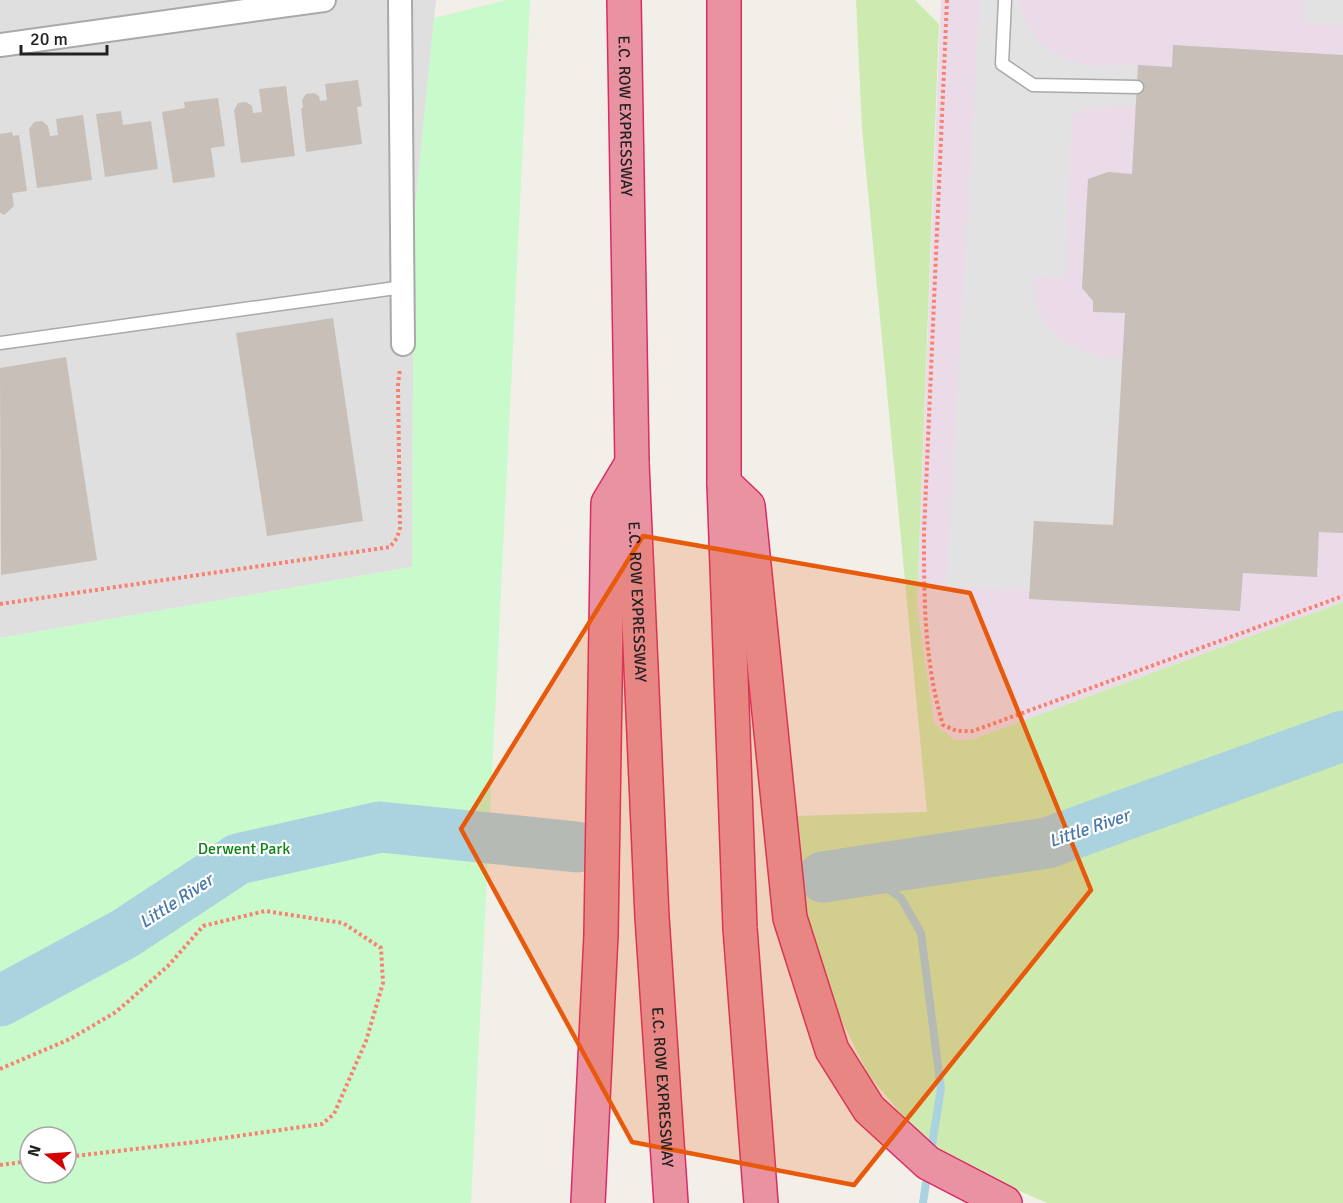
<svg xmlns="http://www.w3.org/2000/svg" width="1343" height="1203" font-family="Signika,sans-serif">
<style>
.residential{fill:#e0dfdf}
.industrial{fill:#ebdbe8}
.grass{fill:#cdebb0}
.park{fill:#c8facc;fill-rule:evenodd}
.parking{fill:#e2e2e2}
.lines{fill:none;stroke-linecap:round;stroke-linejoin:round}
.stream{stroke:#aad3df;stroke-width:8}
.river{stroke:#aad3df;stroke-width:51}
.building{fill:#c7bfb8}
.service-casing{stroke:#a9a9a9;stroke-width:15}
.minor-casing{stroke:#a9a9a9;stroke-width:26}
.motorway-casing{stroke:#dc2a67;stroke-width:36}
.path{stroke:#fa8072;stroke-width:4;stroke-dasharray:3 3;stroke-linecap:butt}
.service{stroke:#fff;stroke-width:12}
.minor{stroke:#fff;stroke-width:22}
.motorway{stroke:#e892a2;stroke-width:33}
.marked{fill:#e8590c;fill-opacity:0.2;stroke:#e8590c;stroke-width:4.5;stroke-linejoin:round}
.labels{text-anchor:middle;stroke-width:4.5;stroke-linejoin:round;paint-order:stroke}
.street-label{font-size:16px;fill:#222;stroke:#fff}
.park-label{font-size:16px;fill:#0c8416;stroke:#fff}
.water-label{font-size:18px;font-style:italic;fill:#4a7aab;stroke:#fff}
</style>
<rect width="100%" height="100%" fill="#f2efe9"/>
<!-- residential -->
<path class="residential" d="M0,0H436L414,219L412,567L0,638Z"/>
<!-- industrial -->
<path class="industrial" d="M941,0H1343V602L971,740H954L934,723L917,606Z"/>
<!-- grass -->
<path class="grass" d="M856,0H915L939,24L917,606L934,723L954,740H971L1343,602V1203H1047L994,1180L944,1153L907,1121L868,1074L835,1007L801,897L795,816L927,812L862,129Z"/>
<!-- park -->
<path class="park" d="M507,0H530L471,1203H0V638L412,567L414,219L434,18ZM30,1137H66V1173H30Z"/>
<!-- parking -->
<path class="parking" d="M980,0H1018L1025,22L1039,43L1065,60L1093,66L1138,65L1135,106L1093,107L1072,114L1065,279L1033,275V298L1044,323L1061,341L1083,352L1104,358H1122L1113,525L1034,521L1030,590L946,586Z
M1305,0H1343V25L1304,23Z"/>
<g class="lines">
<!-- stream -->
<path class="stream" d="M862,871L901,898L921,933L941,1089L932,1144
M923,1203L926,1183"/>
<!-- river -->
<path class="river" d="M823,877L1047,843L1343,736
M0,1001L124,934L238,859L380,827L577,847"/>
</g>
<!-- building -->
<path class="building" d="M1173,45L1343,55V533L1319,532L1317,577L1243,573L1240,611L1029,599L1034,521L1113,525L1125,313L1093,312V301L1082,288L1088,179L1108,172L1132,174L1138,65L1172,67Z
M358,80L362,106L357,107L362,144L306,152L301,108H303L302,100L306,94L314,93L319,96L320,101L327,100L325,84Z
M286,86L295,156L241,163L234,110L238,103L246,102L252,106L253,113L262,112L259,89Z
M218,98L225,146L211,148L215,177L173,183L162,112L185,108L184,102Z
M121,111L123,125L151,121L158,169L105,177L96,114Z
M83,115L92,180L37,188L29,129L34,122L42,121L48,126L50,136L58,135L56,119Z
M12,132L13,136L19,135L27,191L12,193L14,206L4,215L0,213V134Z
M333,318L363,521L267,536L236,333Z
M66,357L97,560L1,575L0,368Z"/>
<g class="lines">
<!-- service casing -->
<g class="service-casing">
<path id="service" d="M1005,0L1002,64L1033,85L1137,87
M0,343L403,287"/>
</g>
<!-- minor casing -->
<g class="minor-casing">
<path id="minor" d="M400,0L403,344
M0,45L324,0"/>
</g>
<!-- motorway casing -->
<g class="motorway-casing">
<g id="motorway">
<path id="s1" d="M624,0L632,463L652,917L671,1203"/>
<path d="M724,0V483L740,928L761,1203"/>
<path d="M724,483L748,506L790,918L832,1050L869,1109L928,1163L1005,1203"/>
<path d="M588,1203L601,935L608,503L632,463"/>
</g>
</g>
<!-- path -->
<path class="path" d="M947,0L924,533C924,598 924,662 943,725L957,731H973L1343,596
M0,604L390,547L397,538L400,528L398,385L400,369
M0,1069L70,1039L116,1012L168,966L203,926L265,911L343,923L381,948L383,983L366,1041L334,1114L322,1124L196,1142L66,1157
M0,1165L30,1161"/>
<!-- service -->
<use href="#service" class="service"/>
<!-- minor -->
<use href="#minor" class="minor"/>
<!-- motorway -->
<use href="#motorway" class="motorway"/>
</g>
<!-- marked area -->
<path class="marked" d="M643,536L970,593L1091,890L854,1185L632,1142L461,829Z"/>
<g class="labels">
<!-- street labels -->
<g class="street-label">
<text dy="6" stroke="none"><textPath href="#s1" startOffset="116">E.C. ROW EXPRESSWAY</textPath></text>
<text dy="6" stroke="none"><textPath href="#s1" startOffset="602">E.C. ROW EXPRESSWAY</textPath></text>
<text dy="6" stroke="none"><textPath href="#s1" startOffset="1088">E.C. ROW EXPRESSWAY</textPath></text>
</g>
<!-- park labels -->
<g class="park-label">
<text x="244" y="854">Derwent Park</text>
</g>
<!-- water labels -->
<g class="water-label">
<text transform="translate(1089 828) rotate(-19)" y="6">Little River</text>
<text transform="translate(176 901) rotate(-33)" y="6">Little River</text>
</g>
</g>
<!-- north arrow -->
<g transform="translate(48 1155) rotate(287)"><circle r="28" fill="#ffffff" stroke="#a7a7a7" stroke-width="1.5"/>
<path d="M0-4.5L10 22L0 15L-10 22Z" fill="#d40000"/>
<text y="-9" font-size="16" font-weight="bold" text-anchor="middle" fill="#222222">N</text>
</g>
<!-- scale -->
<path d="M21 45v9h86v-9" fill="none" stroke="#222222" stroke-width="3"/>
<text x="30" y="45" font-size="18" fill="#222222" stroke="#ffffff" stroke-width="4.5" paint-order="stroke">20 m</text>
</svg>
